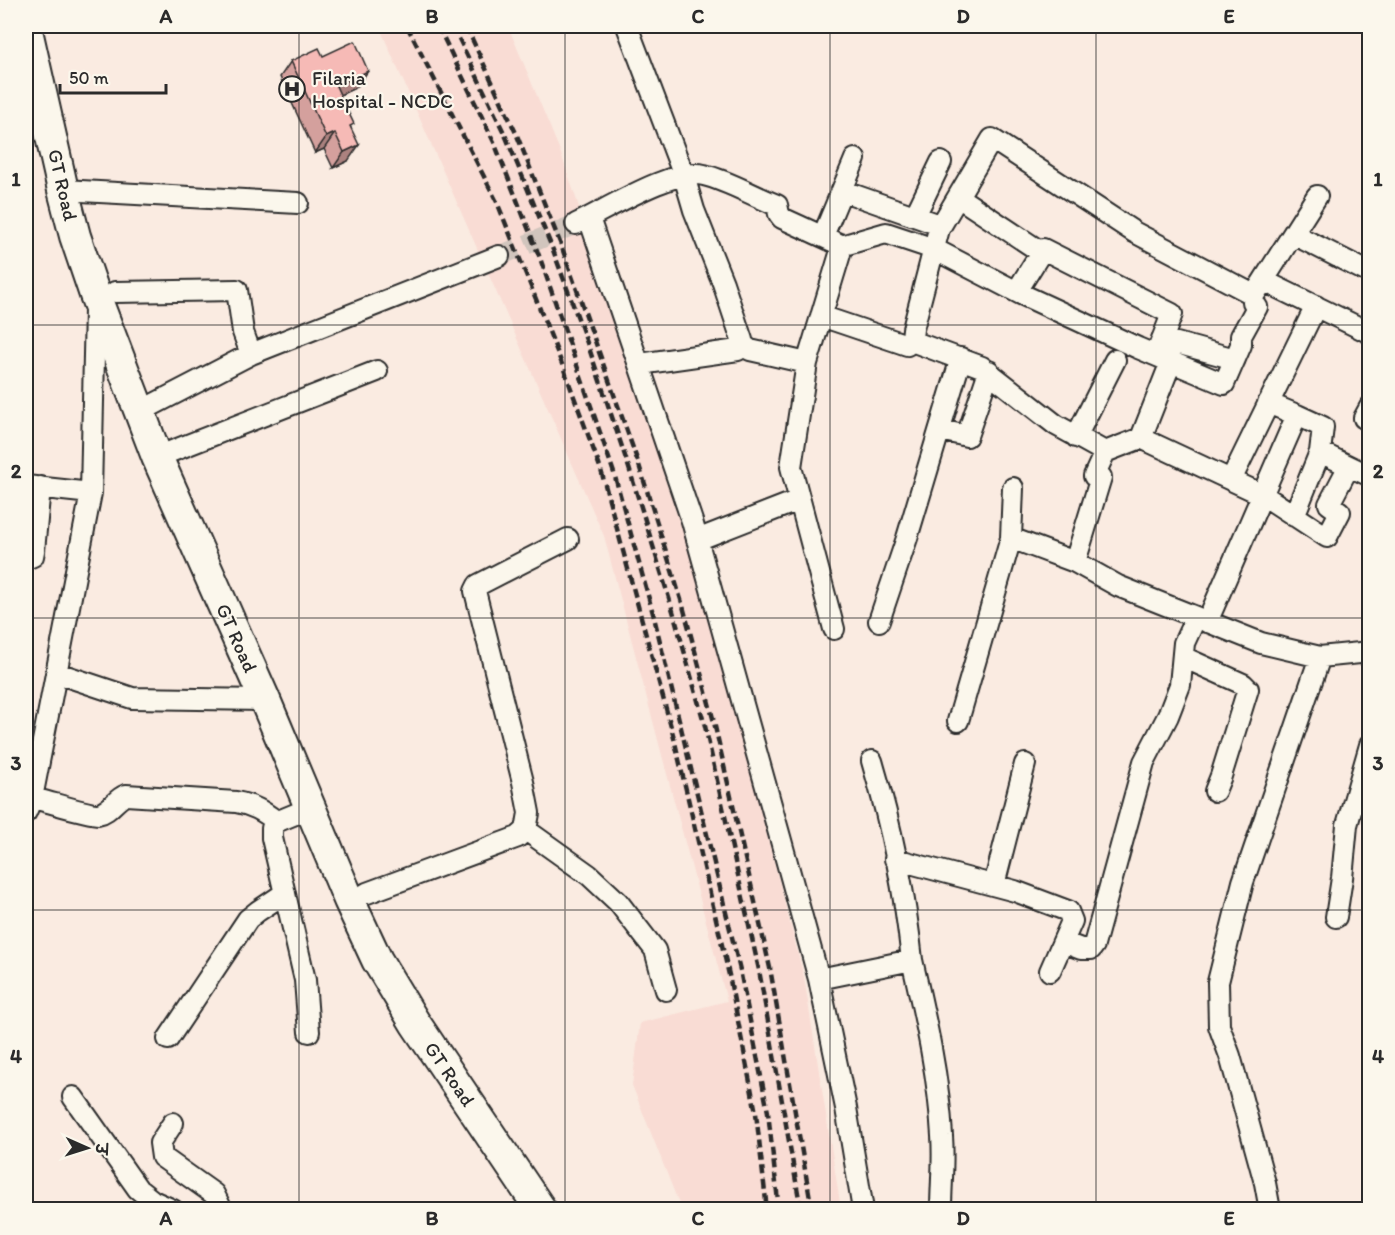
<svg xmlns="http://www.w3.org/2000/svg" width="1395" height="1235" font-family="Itim,'Playpen Sans Deva',sans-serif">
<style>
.built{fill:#f9dcd4}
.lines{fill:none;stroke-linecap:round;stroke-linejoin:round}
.minor-tunnel{stroke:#d1c5bd;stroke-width:20;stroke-dasharray:20 10;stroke-linecap:butt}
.minor-casing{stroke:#2b2b2b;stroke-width:24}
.highway-casing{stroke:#2b2b2b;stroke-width:34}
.minor{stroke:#fbf7ec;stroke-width:20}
.highway{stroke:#fbf7ec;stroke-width:30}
.rail{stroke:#2b2b2b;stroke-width:4.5;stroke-dasharray:9 4.5;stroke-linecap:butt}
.wall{fill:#d4a09d;stroke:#2b2b2b;stroke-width:1.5}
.shaded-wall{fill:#ac827f;stroke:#2b2b2b;stroke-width:1.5}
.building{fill:#f6bab6;stroke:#2b2b2b;stroke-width:1.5}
.grid{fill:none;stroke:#2b2b2b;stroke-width:1.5;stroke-opacity:0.55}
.labels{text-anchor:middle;stroke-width:4.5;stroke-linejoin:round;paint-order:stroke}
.poi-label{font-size:20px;fill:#2b2b2b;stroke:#fbf7ec;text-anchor:start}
.street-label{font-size:20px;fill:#2b2b2b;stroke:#fbf7ec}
.neatline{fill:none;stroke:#2b2b2b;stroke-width:2}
.grid-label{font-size:20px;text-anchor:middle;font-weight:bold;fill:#2b2b2b}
</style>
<rect width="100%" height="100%" fill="#faebe1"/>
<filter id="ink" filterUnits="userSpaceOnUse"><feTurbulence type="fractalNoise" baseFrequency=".0167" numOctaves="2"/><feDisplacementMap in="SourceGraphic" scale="12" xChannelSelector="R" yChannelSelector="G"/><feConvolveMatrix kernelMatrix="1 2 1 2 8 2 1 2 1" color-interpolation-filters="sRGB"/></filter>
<g filter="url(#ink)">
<!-- built -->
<path class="built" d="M379,26H508L560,151L686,522L804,977L841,1209H681L632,1085L640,1023L727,1001L604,536Z"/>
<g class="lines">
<!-- minor-tunnel -->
<path class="minor-tunnel" d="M499,256L576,224"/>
<!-- minor casing -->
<g class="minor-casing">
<path id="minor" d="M627,26L684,176L694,210L723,283L742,340V347L738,350L640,364
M63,190L298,203
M843,191L937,224L939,229
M958,197L1041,252
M915,216L941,162
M589,218L692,521L780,837L819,979L846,1108L863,1210
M576,224C606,210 674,167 704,175C729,181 753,196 777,205L779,214L782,218L841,245L840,254L807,363L791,467L834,629
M1293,234L1370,273
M823,236L855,159
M841,246L886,233L934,249L1021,294L1138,348L1224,384L1241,345V336L1257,307L1253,302V297L1317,196
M1264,281L1370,333
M1017,291L1043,249L1172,314L1156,355
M115,292L237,290L243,332L251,354
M821,316L907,345L912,338L913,329L939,229L992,139L1134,232L1254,295
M912,338L917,343L982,367L1056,425L1105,452L1094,476L1101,477L1075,562
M1162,339L1235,359
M742,344L750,350L807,363
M1370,407L1364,418L1370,421
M139,412L251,354L499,256
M1297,415L1323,427L1320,452
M940,430L967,436L989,371
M1076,437L1115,360
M1141,438L1171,362
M1105,452L1141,438L1263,495L1327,537L1340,512L1329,504L1349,466L1370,476
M157,457L377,371
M1231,480L1316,306
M26,486L91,493
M1013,488L1011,538L1075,562L1118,586L1261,643L1320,657L1370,652
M1294,516L1320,452L1349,466
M697,540L799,500
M26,559L33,556L34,551L40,487
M879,621L907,538L961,358
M1207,622L1297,415L1268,403
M1183,657L1243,684L1248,689L1221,776L1215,791
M57,673L132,698L265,700
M958,721L1011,538
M32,798C43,800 90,815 98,814C110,812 115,799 126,795L236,802C253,805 263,811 276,821
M26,812L32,798L91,493L95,309
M526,830L589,875L618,902L655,950L666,990
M895,859L1015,891L1068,911L1072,921L1050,971
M994,885L1025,764
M367,893L518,837L526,830L529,813L523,782L475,591L478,585L568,539
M1336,917L1342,878L1347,825L1370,745
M1063,942L1081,949H1091L1094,945L1144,762L1168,716L1180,685L1184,643L1196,617
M912,960C925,1017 939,1077 942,1136C944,1161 941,1185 941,1210
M819,979L912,960C905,893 891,825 872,761
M309,1032L305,980L272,838V828L276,822L310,808
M168,1039L248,919L258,911L285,893
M73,1097L138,1189L153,1201L173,1210
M173,1123L160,1143L162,1157L214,1194L222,1210
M1270,1210L1265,1183L1230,1056L1219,1026L1218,982L1243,882L1320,657"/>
</g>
<!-- highway casing -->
<g class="highway-casing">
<path id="highway" d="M26,26L63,190L75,236L95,295L157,457L265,700L349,900L377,960L415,1023L541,1210"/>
</g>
<!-- minor -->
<use href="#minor" class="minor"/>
<!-- highway -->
<use href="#highway" class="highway"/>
<!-- rail -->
<path class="rail" d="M407,26L497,202L562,364L601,470L674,738L729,975L756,1113L767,1210
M438,26L494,142L540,258L614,473L654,617L740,970L768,1112L779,1210
M453,26L506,137L553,250L590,351L629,468L673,611L705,726L759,970L801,1210
M466,26L516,133L561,245L639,465L683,606L714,722L770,968L812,1210"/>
</g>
<!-- wall -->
<path class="wall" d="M323,56L357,87L340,95L351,128L348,161L333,168L324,149L315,153L280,77L291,61Z"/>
<!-- shaded-wall -->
<path class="shaded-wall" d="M368,71L357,87L325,102L336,86Z
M335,133L324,149L315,153L326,137Z
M359,145L348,161L333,168L344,152Z"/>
<!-- building -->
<path class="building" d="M355,41L368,71L336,86L354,124L350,126L359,145L344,152L335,133L326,137L291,61L319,48L323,56Z"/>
</g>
<!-- grid -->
<path class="grid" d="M299,26V1210M565,26V1210M830,26V1210M1096,26V1210M26,325H1370M26,618H1370M26,910H1370"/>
<!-- icons -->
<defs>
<g id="hospital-ring" transform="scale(1.35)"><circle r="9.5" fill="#fbf7ec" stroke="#2b2b2b" stroke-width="1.5"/><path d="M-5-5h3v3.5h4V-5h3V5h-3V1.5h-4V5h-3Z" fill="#2b2b2b"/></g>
</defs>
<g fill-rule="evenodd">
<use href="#hospital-ring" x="292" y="89"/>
</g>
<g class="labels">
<!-- poi labels -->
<g class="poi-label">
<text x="312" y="85">Filaria<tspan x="312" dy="23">Hospital - NCDC</tspan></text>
</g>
<!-- street labels -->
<g class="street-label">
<text transform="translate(63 185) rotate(77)" y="7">GT Road</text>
<text transform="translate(237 638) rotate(66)" y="7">GT Road</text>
<text transform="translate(450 1074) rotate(56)" y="7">GT Road</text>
</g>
</g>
<!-- margin -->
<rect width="1395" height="1235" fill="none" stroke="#fbf7ec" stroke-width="66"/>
<!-- north arrow -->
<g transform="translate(87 1148) rotate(93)" stroke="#fbf7ec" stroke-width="4.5" paint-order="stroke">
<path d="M0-4.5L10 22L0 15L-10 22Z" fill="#2b2b2b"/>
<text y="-9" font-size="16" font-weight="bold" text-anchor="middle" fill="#2b2b2b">उ</text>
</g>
<!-- scale -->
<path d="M60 84v9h106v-9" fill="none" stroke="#2b2b2b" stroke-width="3"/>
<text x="69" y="84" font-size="18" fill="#2b2b2b" stroke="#fbf7ec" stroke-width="4.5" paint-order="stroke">50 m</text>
<rect x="33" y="33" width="1329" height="1169" class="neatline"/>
<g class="grid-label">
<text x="166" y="23">A</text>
<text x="432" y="23">B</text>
<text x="698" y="23">C</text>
<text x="963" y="23">D</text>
<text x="1229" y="23">E</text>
<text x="16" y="186">1</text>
<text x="1378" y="186">1</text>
<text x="16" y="478">2</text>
<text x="1378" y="478">2</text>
<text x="16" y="770">3</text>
<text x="1378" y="770">3</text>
<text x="16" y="1063">4</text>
<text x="1378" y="1063">4</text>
<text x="166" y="1225">A</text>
<text x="432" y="1225">B</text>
<text x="698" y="1225">C</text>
<text x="963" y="1225">D</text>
<text x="1229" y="1225">E</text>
</g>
</svg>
